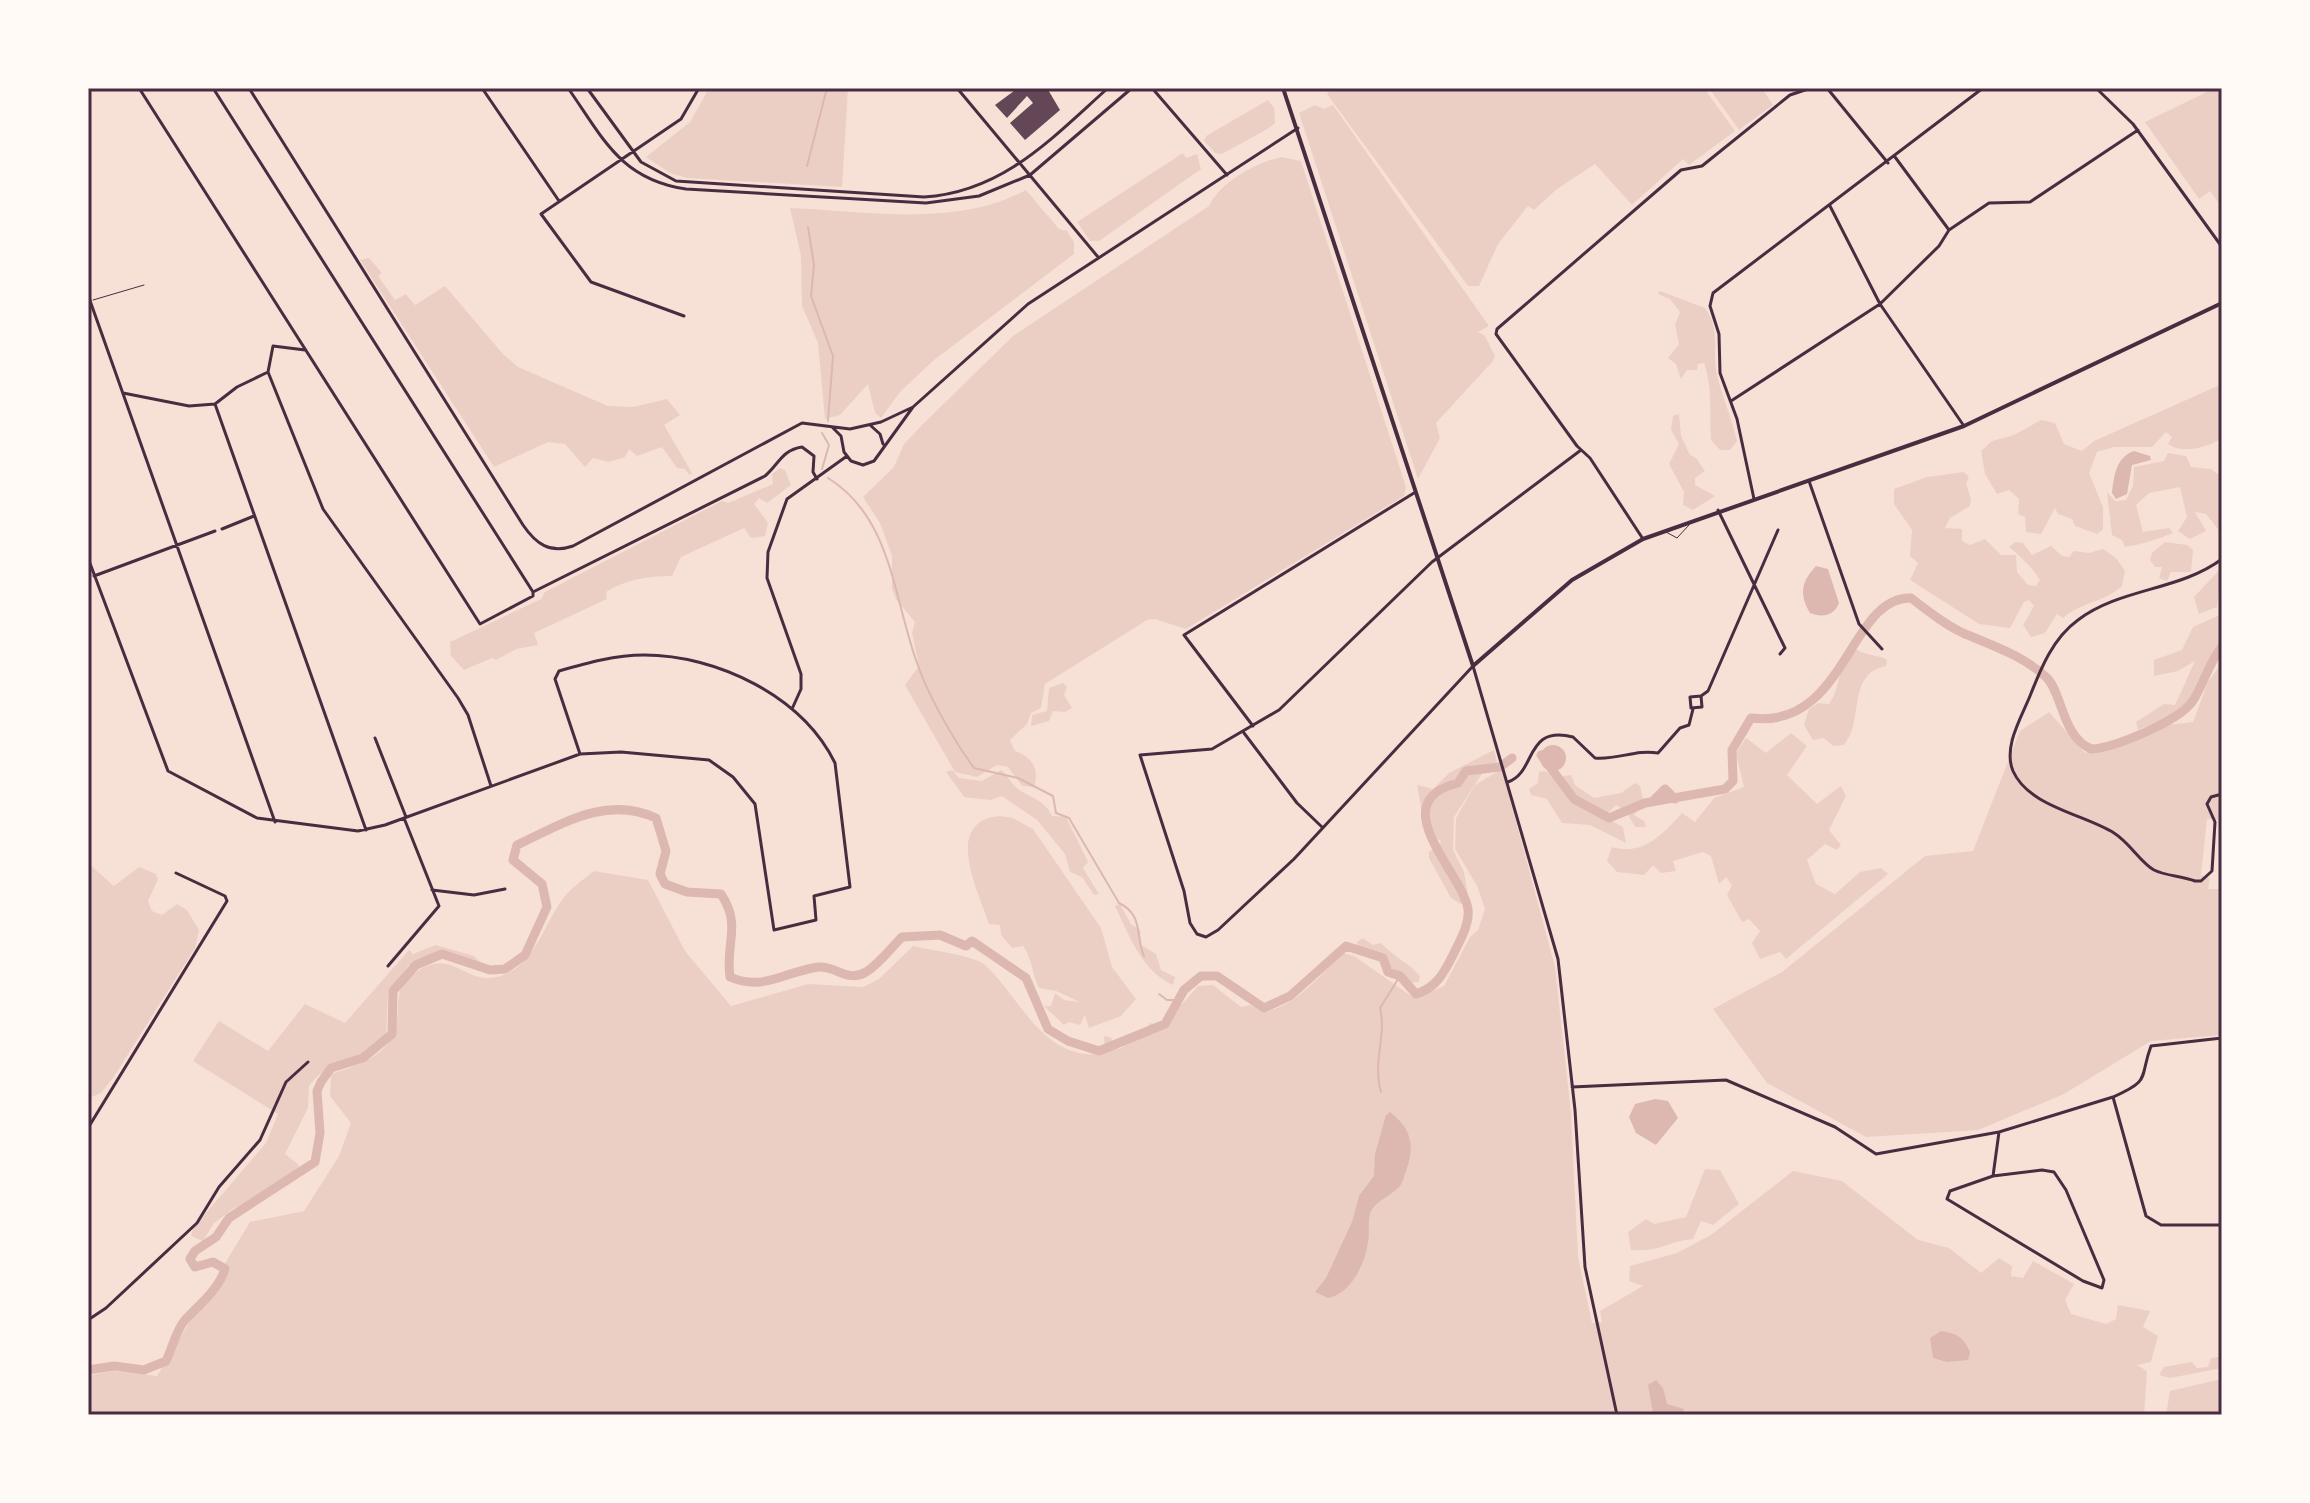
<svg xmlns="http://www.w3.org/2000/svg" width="2310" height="1503" font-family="Commissioner,sans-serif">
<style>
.green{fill:#ebcfc5}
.water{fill:#dcb8b0}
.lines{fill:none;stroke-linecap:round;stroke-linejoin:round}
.stream{stroke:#dcb8b0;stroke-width:2}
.river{stroke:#dcb8b0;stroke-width:9}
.building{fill:#644757}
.service{stroke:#4a2c40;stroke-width:1}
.minor{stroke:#4a2c40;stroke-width:3}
.tertiary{stroke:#4a2c40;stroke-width:4}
.neatline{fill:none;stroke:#4a2c40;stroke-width:3}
</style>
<rect width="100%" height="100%" fill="#f7e1d7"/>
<!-- green -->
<path class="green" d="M709,88H848L842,187L687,178L670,173L646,157L690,122Z
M1331,88H1704L1735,131L1689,165L1683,159L1632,205L1595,164L1557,189L1534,210L1528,206L1498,244L1479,286H1468L1327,94Z
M1709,88H1762L1773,105L1739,130Z
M2215,88H2222V207L2210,191L2199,199L2145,122Z
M1268,100L1274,108L1275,123L1269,128L1222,154L1215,153L1204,141L1206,136Z
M1315,105L1324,109L1333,105L1489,326L1478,332L1485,336L1495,356L1493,361L1436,423L1440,438L1418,479L1299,113Z
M1183,153L1186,158L1197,154L1201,169L1099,241H1090L1077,222Z
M1281,157L1301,161L1406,487L1404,496L1186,629L1155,619L1147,620L1045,684L1041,708L1031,713L1027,724L1010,740L1015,751C1032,757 1040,769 1034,787L1022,786L1008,767L997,765L977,777L955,772L905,685L919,666L912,633L915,622L896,599L892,589V556L880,523L863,497L894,467L904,444L923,424L1013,336L1209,206C1220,182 1256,163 1281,157Z
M1026,190L1059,229L1067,231L1074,242V254L934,360L900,392L881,418L875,413L868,384L840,415L825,419L818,343L802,306L801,256L790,208C867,211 956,228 1026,190Z
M369,258L382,273L378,276L395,300L406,294L415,305L445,286L503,354L518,367L608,406L633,407L667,399L680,415L664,425L692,473L689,475L685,469L677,468L662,447L637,456L629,449L625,457L609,462L593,458L585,467L565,444L548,442L494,467L360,260Z
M1660,291L1705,308C1721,329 1712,352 1717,375C1722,397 1732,418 1737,441L1730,450H1720L1711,440C1709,414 1713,388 1704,363L1698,364L1697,370H1687L1681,379L1676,364L1668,358L1679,344L1675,325L1680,312L1670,299L1658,294Z
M2222,384V438C2208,447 2183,455 2168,444L2172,437L2166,432L2152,447H2114L2097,452L2089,473L2103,507V530L2097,534L2075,526L2072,519L2058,514L2055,508L2041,534L2026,532L2025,517L2018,514L2019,499L2009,490L1997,494L1985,474L1981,451L1992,441L2014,435L2041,420L2055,423L2064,444L2082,451L2094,441Z
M1679,414L1681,436L1690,455L1696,458L1705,471L1695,478V485L1715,496L1693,510L1683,505L1684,492L1669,464L1679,444L1671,430L1673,416Z
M2168,453L2186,456L2191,467L2211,469L2222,477V534L2206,514L2195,512L2206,531L2190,539L2178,531L2187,517L2180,487L2149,493L2136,505L2143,532L2169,528L2173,533C2158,539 2140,545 2125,547L2122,540L2112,535L2107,492L2115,501L2126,500L2133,486L2134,467L2164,461Z
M780,468L785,470L791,485L767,503L759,498L754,504L768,523L765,536L751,538L744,528L681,557L672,576C648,576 627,579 606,592L607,599L534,633L538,645L516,649L496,660L492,658L464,670L451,656L450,642L541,599L545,592L722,501L728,503L773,484L772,474Z
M1964,472L1969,477L1966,484L1971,499L1970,506L1950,518L1945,528L1962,529V541L1970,545L1985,539L2001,555H2016L2017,572L2028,585L2036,586L2040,580C2031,566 2021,557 2009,547L2015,542L2023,543L2032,555L2051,546L2062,556L2069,557L2074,551L2089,553L2103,549L2116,558L2125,571L2122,586C2105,602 2081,602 2063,618L2057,614L2045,633L2031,637L2023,625L2034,606L2029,600L2024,602L2010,628L1979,624L1910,580L1918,563L1910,556L1912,530L1894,504V489L1927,477Z
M2165,542L2187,545L2193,550L2191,572H2171L2167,581L2159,578L2162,567H2155L2150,560L2152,553Z
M2222,567L2217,607L2199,614L2194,597Z
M2222,614V643C2207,657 2205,667 2197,686C2187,710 2161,720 2138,730L2136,722L2164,704L2175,705L2195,661L2178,671L2154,676V660L2182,650L2193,627Z
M1856,649C1866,656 1877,654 1887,660L1886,666C1846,674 1865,720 1844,745L1833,746L1824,738L1813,740L1804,725L1809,709L1818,703L1829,704C1842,687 1836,663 1856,649Z
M2222,663V820L2207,819L2201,875L2210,878L2208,889H2222V1035L2151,1041L2064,1094L1978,1130L1866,1137L1767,1083L1713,1009L1782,972L1925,856L1973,851L2020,731L2049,712L2085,753L2167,725L2193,722L2208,682Z
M1063,683L1067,687L1064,695L1072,708L1065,712L1053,711L1049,721L1031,726L1032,715L1047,711L1049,688Z
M1791,733L1807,746L1787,775L1817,804L1841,786L1846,796L1829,830L1841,845L1837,850L1825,844L1807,860L1816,884L1835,894L1860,872L1881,868L1888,874L1786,959L1780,952L1760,959L1752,943L1760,931L1749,919L1742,922L1727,895L1732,885L1726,877L1719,884L1711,856L1703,852L1673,861L1676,871L1661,873L1653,865L1644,875L1617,872L1607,861L1612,847C1643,856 1662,835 1682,813L1695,822L1714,798L1744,787L1736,753L1746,738L1766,753Z
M1494,750L1498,766L1483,772L1454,817L1453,850L1464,872L1468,895L1461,904L1451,898L1429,858V852L1439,846L1441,841L1426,834L1417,785L1433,789L1449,773Z
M1502,769L1555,967L1571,1113L1578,1257L1592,1323L1602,1322L1600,1311L1643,1286L1629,1281L1630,1266L1677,1253L1711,1235L1793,1171L1842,1181L1918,1240L1949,1248L1981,1273L1999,1258L2012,1266L2011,1276L2023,1278L2033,1261L2074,1284L2065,1300L2071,1314L2106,1324L2116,1319L2118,1305L2150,1311L2143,1327L2158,1336L2151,1362L2137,1365L2147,1371L2144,1415H88V1376L111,1371L157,1376L250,1222L304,1211L339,1156L351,1123L330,1096L331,1074C357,1066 389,1056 396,1026C401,1005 393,991 411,976C451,943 463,985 497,977C533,969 543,926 562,900C570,888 583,880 594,871L648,880L685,951L731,1006L808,984L863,987L879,979L913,946C929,950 974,955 985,965C1021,998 1042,1060 1101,1054L1105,1051L1104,1036L1110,1037L1119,1049L1141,1037L1150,1023L1162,1027L1198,986L1213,985L1241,1007L1250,1005L1263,1012C1296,1007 1320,975 1343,953L1354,956L1414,998L1444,986L1470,937L1478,930L1485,909L1477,886L1455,849L1456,818L1475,785Z
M952,770L959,778L982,781L1001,770C1008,775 1011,784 1018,789C1031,798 1045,800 1052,816L1066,817L1088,862L1083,868L1099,894L1094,895L1082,877L1070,872L1065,854L1037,820L1002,796L991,800L964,797L946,772Z
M1545,771L1555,777L1571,775L1575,785L1594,798L1621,793L1635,783L1640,786L1644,803L1634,815L1644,821L1646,827H1635L1626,811L1616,805L1608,813V819L1623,827L1626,843L1590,825L1562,823L1547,799L1531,795L1529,789L1538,783L1539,772Z
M1000,816L1013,818L1033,829L1101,928L1112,967L1136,999L1121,1016L1089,1028L1081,1002L1085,1015L1080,1025L1069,1022L1064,1025L1044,1006H1051L1055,993L1064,1000L1080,1002L1056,991L1039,988C1032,975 1032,957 1023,946L1012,948L1001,935L1000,925L989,924C978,890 942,821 1000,816Z
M88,863L114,886L139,867L156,874L158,879L148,901L152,911L162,915L177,904L187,910L199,930L195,948L113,1078L101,1093L89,1098Z
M1120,904L1131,924L1140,930L1141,945L1156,954L1161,970L1175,977L1173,985C1142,972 1128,933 1115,906Z
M1363,938L1373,945L1381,943C1394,957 1409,963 1420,976L1419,982L1409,983L1390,967L1384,956L1358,948L1357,942Z
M436,945L474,956L482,964L443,953L408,966L388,994L386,1038C362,1065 333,1053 309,1086L308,1108L285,1154L299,1165L298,1175L233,1209L214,1223L203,1241L191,1236L193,1228L266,1143L278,1114L193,1061L219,1021L268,1051L305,1004L345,1023L409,950L413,954Z
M1705,1169L1720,1170L1739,1204L1713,1225L1701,1221L1693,1239C1665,1242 1662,1252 1631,1250L1628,1232L1646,1219L1654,1224L1686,1217Z
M2222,1356V1368L2170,1378L2159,1375L2164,1367L2192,1362L2197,1368L2208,1367L2211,1358Z
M2217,1380L2222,1382V1415H2166L2170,1391Z"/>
<!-- water -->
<path class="water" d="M2134,451L2150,456L2151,460L2132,465L2127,494L2116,499L2112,493C2114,476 2116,457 2134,451Z
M1816,566L1828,569L1839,603C1834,616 1822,618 1810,613C1799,594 1801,582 1816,566Z
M1540 758a13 13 0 1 1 26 0a13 13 0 1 1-26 0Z
M1655,1099L1668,1101L1678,1118L1656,1145L1636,1133L1629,1117L1635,1104Z
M1390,1112C1412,1129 1415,1146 1406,1171C1404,1175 1403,1184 1399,1187C1391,1196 1378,1199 1371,1211C1367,1219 1370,1233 1368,1242C1365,1264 1351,1294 1328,1298L1315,1292L1326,1278L1352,1222L1359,1196L1374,1176L1375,1154L1386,1115Z
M1941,1331C1957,1333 1964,1338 1970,1352L1968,1360L1947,1362L1933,1358L1930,1338Z
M1656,1380L1663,1388L1667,1404L1684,1409L1682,1415L1653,1413L1648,1385Z"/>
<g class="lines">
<!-- stream -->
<path class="stream" d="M807,166L827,88
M808,227L814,265L811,296L833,356L828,421
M822,433L829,445L822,469
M828,478C891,517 893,595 916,660C927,694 953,739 974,768L1018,778L1053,796L1056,813L1069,818L1119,903C1144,915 1135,936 1144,956
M1159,994L1167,1000H1178
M1381,1092C1372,1061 1387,1036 1380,1008L1400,976"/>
<!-- river -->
<path class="river" d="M1541,755L1574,799L1609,818L1645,803L1725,789L1733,781L1732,750L1751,718C1846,730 1849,596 1911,598C1928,611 1944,624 1963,633C1991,645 2024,656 2046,677C2062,691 2062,737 2091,749C2115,748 2178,721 2192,702C2204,685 2208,663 2222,647
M1652,802L1665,789L1675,799
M88,1370L114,1366L144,1370L166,1361C172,1349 176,1330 185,1320C199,1305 219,1289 225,1269L213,1262L195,1267L190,1259L195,1251L216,1237L229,1218L315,1162L320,1133L317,1091L321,1082L331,1068L363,1058L392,1034L393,991L416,965L442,954L490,970L505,969L525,955L547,907L542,884L513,860L517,845C562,824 606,795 656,818L666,851L660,874L665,884L687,892L721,894C742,926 725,942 730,977C764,992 785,971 819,967C837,966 847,983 866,972C879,964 891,948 902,937L940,935L966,946L972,941L1026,978L1048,1029L1068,1041L1099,1051L1165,1024L1184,990L1201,976H1217L1264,1008L1290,996L1346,946L1383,958L1388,972L1400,976L1416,994C1436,988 1444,973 1453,955C1459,942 1470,925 1468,909C1462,872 1382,802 1458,783L1466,771L1500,767L1512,758"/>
</g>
<!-- building -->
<path class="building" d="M1018,88H1047L1060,110L1025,140L1010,123L1033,103L1027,96L1007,118L995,105Z"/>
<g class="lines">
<!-- service -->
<path class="service" d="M93,300L144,285
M1666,532L1677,538L1689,525"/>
<!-- minor -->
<path class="minor" d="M139,88L480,624L533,596V592L765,476C779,464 782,450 802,447L814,456L813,472L817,479
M213,88L533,592
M249,88L523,525C536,544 550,554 573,546L802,423L850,429L881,422L913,407
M482,88L559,201
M568,88C603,138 620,179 686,189L926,203L979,196L1030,175L1132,88
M587,88L641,162L676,181L924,197C1003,192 1052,138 1108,88
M957,88L1098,257
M1152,88L1227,175
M1827,88L1888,163
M2096,88L2133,124L2222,247
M1895,157L1949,230L1989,203L2030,202L2138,130
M1830,206L1880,304L1964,426
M88,295L275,822
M684,316L591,282L541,214L681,119L699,88
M268,372L323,509L458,698L468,715L491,786
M123,393L189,406L215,404L237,387L268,372L273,346L305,350
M1731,401L1880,304L1939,246L1949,230
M215,404L366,830
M870,425L880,434L883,444
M833,428L841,436L844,452L851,461L863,465L874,461L913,407L1028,304L1298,128
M1809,481L1859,624L1882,649
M1754,499L1737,419L1720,373L1719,334L1710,306L1713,293L1983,88
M1718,510L1785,648L1780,654
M222,529L254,516
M1643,539L1590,458L1577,446L1496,334L1497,329L1681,170L1702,166L1790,95L1811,88
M88,558L168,771L257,818L358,831L385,825L580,754L621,752L709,760L733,777L755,804L774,930L816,920L814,896L850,887L835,763C802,696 717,655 644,655C615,655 587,663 559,671L555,679L580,754
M2222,559C2179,591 2120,588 2078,620C2053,638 2041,668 2030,696C2021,718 2003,747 2013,771C2029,807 2084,814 2114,833C2130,843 2140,862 2154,870C2166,876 2182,876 2195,881H2201L2212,871L2215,822L2207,804L2211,797L2222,794
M94,576L215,531
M1473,666L1294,859L1218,930L1206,937L1197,934L1190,923L1184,891L1140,755L1212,749L1279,710L1432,562L1581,450
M1473,666L1558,959L1575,1110L1585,1267L1617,1415
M1701,696L1702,707L1691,708L1690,697L1701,696L1708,691L1778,530
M792,709L801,689V674L767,578L768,552L787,499L847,456
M1253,726L1184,635L1414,493
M1244,733L1297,803L1322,827
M375,738L406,817
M1508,782C1537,772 1524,725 1573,737L1595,758C1618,760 1636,749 1658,753L1680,728L1689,725L1693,709
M432,890L474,895L505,889
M388,966L439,906L404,818
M1572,1087L1726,1080L1835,1127L1876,1154L1999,1132L2113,1097L2146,1216L2161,1225H2222
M2113,1097C2152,1080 2139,1078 2151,1046L2222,1038
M88,1128L227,901L225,896L176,873
M1993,1176L2042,1170L2054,1172L2066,1190L2104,1280L2102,1288L2083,1281L1947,1199L1950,1191L1993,1176L1999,1132
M88,1320L106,1308L197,1223L219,1187L260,1140L286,1082L308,1062"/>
<!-- tertiary -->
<path class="tertiary" d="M1283,88L1473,666L1572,580L1643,539L1964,426L2222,303"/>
</g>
<!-- border -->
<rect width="2310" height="1503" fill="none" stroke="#fffaf5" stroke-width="180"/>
<rect x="90" y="90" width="2130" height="1323" class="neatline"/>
</svg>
